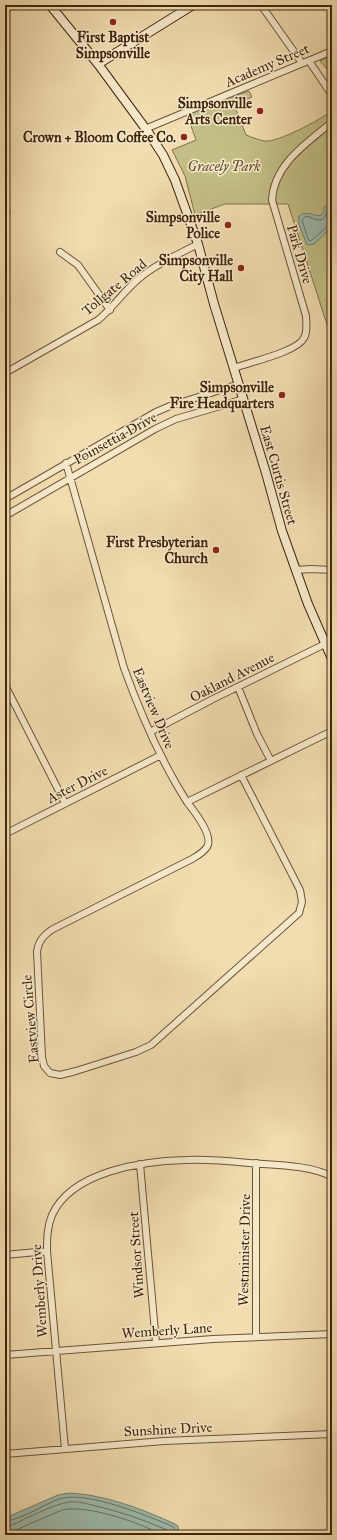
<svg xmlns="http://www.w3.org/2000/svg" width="337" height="1540" font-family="'IM FELL Great Primer',serif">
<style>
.green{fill:#c2bf86;stroke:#82724a}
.water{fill:#9bbbae;stroke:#777f6e}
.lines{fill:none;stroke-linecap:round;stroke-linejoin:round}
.shore{stroke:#6e705e;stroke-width:1}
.stream{stroke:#777f6e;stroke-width:2}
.street-casing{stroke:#6d5436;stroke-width:8}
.secondary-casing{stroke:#41260d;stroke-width:10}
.street{stroke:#f6e9cb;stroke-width:6}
.secondary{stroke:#f6e9cb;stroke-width:8}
.poi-dot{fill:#8f2418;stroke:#f6e9cb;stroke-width:1.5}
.labels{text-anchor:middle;stroke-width:3;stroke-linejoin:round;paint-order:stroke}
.poi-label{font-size:14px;font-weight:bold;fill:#41260d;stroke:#f6e9cb;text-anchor:end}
.street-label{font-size:14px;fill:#41260d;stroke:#f6e9cb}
.park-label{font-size:14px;font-style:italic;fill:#614c2b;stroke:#f6e9cb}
</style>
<rect width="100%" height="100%" fill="#f1ddaf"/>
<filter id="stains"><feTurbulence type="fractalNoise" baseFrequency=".005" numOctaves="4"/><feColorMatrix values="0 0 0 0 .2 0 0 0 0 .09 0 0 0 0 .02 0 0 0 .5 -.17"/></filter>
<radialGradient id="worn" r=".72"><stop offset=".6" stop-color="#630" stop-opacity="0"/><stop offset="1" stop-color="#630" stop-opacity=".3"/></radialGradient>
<!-- green -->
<path class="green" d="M332,56V75L320,61Z
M249,91L252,97L234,105L246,135C252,137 258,140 264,141C278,143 319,120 332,111V340L288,204H225L195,215L185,176L172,150L196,140L186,112Z"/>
<!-- water -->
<path class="water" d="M332,202L331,228L314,244L307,245L299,224V216C308,208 320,221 323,213C324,211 324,209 324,207Z
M69,1493C106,1495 142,1509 175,1524L178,1526L179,1533L178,1535H5V1518L58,1495Z"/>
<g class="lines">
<!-- shore -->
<path class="shore" d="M332,206L328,209C323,225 319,220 306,216L302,220L308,239L310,241C318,237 324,226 332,225
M5,1521C21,1520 43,1505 59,1499C86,1490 148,1516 174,1527L175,1535
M5,1526H10C25,1519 54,1504 69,1502C78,1501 88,1504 96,1506C121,1512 145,1520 169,1531L170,1535
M5,1532H11L62,1510C87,1504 140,1523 163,1535"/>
<!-- stream -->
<path class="stream" d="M5,217L10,211"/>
<!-- street casing -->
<g class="street-casing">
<path id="street" d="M261,5L302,63
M309,61L332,95
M145,129L332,51
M60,252L78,265L110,310
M234,368C250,362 297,352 304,338C308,331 306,323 306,316L272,200C274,164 307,143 332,122
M5,373L98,320C114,307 125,289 142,276C158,263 179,254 198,244
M66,463L124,668C141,715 161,761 187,802L332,731
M5,499L156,412L170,406L239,384
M5,516L155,429L176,419L244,399
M296,570L311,569L332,570
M5,685L65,803
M238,687L257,734L271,761
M150,732L213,699L325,644
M187,802C194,811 214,836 207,847C203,853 197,856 192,859L53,929C44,935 39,940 37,951L42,1057L44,1066L50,1073L60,1075L76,1071L136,1052L151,1045L299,913L302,902L300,890L241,775
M5,834L161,755
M140,1164L156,1343
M5,1255L47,1251
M256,1337V1163
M5,1355L213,1339L332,1334
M65,1449L47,1251C47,1239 47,1227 52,1215C72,1171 143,1161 186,1160C207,1159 228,1161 249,1163C273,1165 312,1165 332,1177
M5,1454L164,1441L332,1434"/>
</g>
<!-- secondary casing -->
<g class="secondary-casing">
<path id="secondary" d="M50,5L98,64L148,132L163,155L175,180L198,244L214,304L266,473L282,531L308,604L332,659
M98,64L193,5"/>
</g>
<!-- street -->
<use href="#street" class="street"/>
<!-- secondary -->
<use href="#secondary" class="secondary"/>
</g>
<!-- markers -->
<g class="poi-dot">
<circle cx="113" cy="22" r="4"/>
<circle cx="260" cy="111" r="4"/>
<circle cx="184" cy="137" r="4"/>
<circle cx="228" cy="225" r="4"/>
<circle cx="241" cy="268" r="4"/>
<circle cx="282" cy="395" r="4"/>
<circle cx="216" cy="550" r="4"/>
</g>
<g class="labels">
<!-- poi labels -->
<g class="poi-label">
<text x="113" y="42" text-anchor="middle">First Baptist<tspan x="113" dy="16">Simpsonville</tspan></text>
<text x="252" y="108">Simpsonville<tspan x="252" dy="16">Arts Center</tspan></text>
<text x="176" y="142">Crown + Bloom Coffee Co.</text>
<text x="220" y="222">Simpsonville<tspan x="220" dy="16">Police</tspan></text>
<text x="233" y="265">Simpsonville<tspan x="233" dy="16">City Hall</tspan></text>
<text x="274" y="392">Simpsonville<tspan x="274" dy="16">Fire Headquarters</tspan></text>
<text x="208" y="547">First Presbyterian<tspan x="208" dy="16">Church</tspan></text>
</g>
<!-- street labels -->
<g class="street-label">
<text transform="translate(267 65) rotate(-23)" y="5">Academy Street</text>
<text transform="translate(300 254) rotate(74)" y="5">Park Drive</text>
<text transform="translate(114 287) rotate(-40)" y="5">Tollgate Road</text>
<text transform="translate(115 438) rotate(-29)" y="5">Poinsettia Drive</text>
<text transform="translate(279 475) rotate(74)" y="5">East Curtis Street</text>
<text transform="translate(232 677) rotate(-27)" y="5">Oakland Avenue</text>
<text transform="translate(154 708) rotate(67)" y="5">Eastview Drive</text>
<text transform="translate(77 784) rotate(-27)" y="5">Aster Drive</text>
<text transform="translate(30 1019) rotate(-95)" y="5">Eastview Circle</text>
<text transform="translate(244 1250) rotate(-89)" y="5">Westminister Drive</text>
<text transform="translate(136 1255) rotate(-94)" y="5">Windsor Street</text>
<text transform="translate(39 1291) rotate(-94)" y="5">Wemberly Drive</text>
<text transform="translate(167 1330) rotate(-4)" y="5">Wemberly Lane</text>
<text transform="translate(168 1429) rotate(-3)" y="5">Sunshine Drive</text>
</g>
<!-- park labels -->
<g class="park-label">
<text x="224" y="171">Gracely Park</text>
</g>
</g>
<!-- margin -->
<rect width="337" height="1540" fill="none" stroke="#f1ddaf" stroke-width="20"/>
<rect x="6" y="6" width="325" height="1528" fill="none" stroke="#41260d" stroke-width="2"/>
<rect x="10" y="10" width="317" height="1520" fill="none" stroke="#41260d"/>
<rect width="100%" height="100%" filter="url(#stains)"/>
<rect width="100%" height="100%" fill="url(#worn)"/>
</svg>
